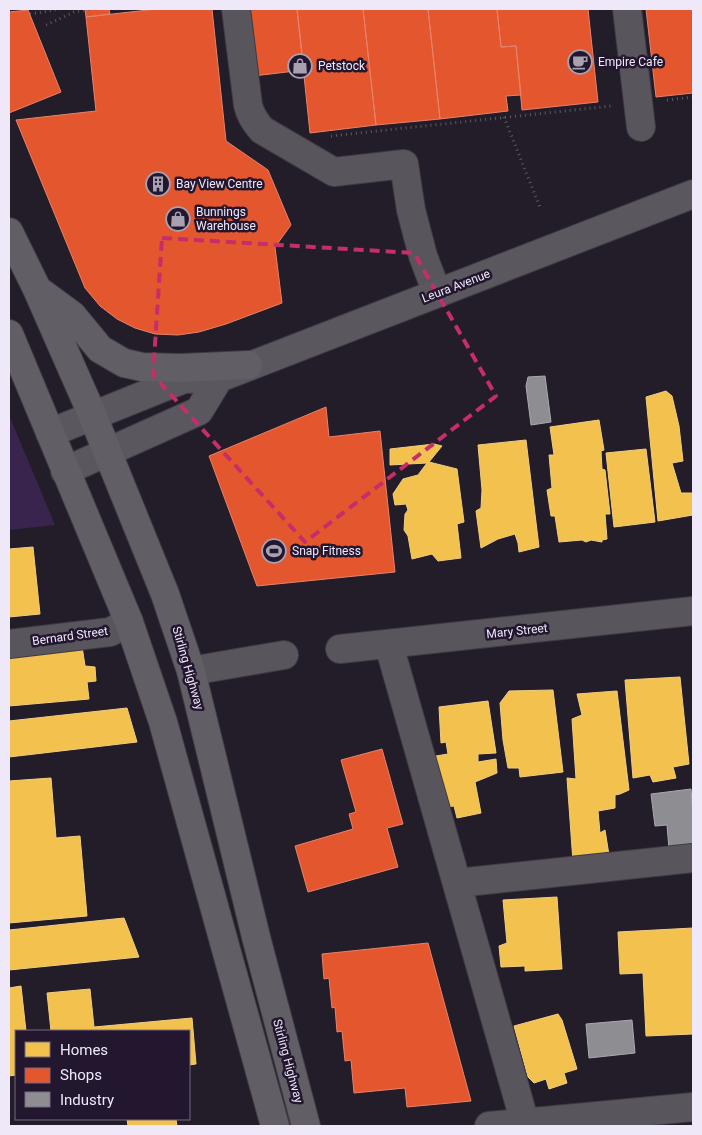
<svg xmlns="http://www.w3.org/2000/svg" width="702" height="1135" font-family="Roboto,sans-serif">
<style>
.green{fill:#38244d}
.homes{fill:#f2c14e;stroke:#f1cd81}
.shops{fill:#e4572e;stroke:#e7826b}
.industry{fill:#8d8d92;stroke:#aaa8b1}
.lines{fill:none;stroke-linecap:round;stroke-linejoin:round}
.minor-casing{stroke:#403a45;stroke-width:30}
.major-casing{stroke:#403a45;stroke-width:30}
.highway-casing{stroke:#403a45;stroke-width:30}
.path{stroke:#5c5960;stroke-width:3;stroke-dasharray:1 4;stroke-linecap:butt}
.minor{stroke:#58555c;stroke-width:28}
.major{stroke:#5a575f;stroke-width:28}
.highway{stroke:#615e65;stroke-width:28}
.marked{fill:none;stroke:#c62d6b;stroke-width:4;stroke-dasharray:10 6;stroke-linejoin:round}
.labels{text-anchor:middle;stroke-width:5;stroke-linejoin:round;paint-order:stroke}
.poi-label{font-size:12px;fill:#efe8f9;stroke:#22172f;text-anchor:start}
.street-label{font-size:12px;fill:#efe8f9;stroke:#22172f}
</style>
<rect width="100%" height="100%" fill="#231d29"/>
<!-- green -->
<path class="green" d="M9,415L55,525L9,530Z"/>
<!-- homes -->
<path class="homes" d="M666,391L672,396L679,426L683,461L672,463L681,493H693V515L658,521L646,397Z
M599,420L604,450L601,451L602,469L605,470L610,514H605L607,539L602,540V542L591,540L586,542L582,540L559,542L555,516H551L547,490L552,488L549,455H554L550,427Z
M526,440L539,547L519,552L518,543L515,534L498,539L481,548L476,511L481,508L482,490L478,445Z
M434,444L442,446L429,462L457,469L464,522L457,524L461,558L438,561L432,554L412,559L408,536L404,530L405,514L408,510L406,504L395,505L393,494L403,479L418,475L427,463L390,465V449Z
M646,449L655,522L614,527L606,453Z
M33,547L40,614L9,617V549Z
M82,646L85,666L95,667L96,681L87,682L89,699L9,706V654Z
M680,677L689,764L673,767L676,778L653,782L650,775L633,778L625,680Z
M553,690L563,772L520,777L519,768H508L503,740L500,703L509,691Z
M617,691L629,790L620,794L615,795V808L598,811L600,833L605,830L609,855L573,862L567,778L576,779L572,719L582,715L577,694Z
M488,701L496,753L478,754V762L496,759L497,773L475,782L481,813L457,818L454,806L445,807L436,756L448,754L446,742L441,743L439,707Z
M127,708L137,742L9,757V721Z
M51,778L56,838L80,836L87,916L9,923V781Z
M557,897L562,969L525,971V966L501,967L499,946L507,943L503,900Z
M124,918L139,957L9,970V930Z
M693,928V1034L646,1036L643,973L620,974L618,932Z
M21,986L26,1031H16V1075L9,1076V988Z
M90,989L94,1027L192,1018L196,1064L189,1065V1031H51L47,993Z
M558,1014L562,1020L577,1069L564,1073L567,1083L549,1089L546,1079L534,1083L528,1077L514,1026Z
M127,1119H176L177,1126H128Z"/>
<!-- shops -->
<path class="shops" d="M85,9H109L110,14L86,17Z
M157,9H212L226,141L268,170L291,225L275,247L282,303L226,324L199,332L178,335L155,334L135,328L117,319L100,306L85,288L16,120L96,111L86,17Z
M247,9H297L304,70L253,76Z
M297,9H363L376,125L310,133Z
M363,9H428L440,119L376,125Z
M428,9H497L501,47L516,46L521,95L506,96L508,111L440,119Z
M497,9H588L598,102L522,110L516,46L501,47Z
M646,9H693V93L656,97Z
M28,10L61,92L9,113V12Z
M326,407L329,437L380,431L395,572L257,586L209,456Z
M382,749L403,824L387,828L398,867L308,892L295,846L353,829L349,814L356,812L341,760Z
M428,943L471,1101L407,1107L405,1088L354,1093L351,1060L345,1061L342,1031L337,1032L335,1007L332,1008L329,978L324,979L322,954Z"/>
<!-- industry -->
<path class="industry" d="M545,376L551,422L531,425L526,386L528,377Z
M691,789L693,814V847L669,849L667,825L655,826L651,794Z
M632,1020L635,1053L589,1058L586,1024Z"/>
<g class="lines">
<!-- minor casing -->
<g class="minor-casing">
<path id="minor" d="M236,9L248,105C250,115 255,122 262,130L334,172L404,164L411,210L423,256L437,293
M627,9L641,127
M9,644L110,632L129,622
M389,645L525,1123
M340,649L693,611
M191,671L284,655
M457,883L693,858
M489,1126L693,1107"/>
</g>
<!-- major casing -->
<g class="major-casing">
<path id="major" d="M50,433L184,379L219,378L693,194
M65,471L199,411L219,378"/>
</g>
<!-- highway casing -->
<g class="highway-casing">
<path id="highway" d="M9,232L37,289L92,414L165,594L191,671L257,941L306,1126
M38,290L72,315L100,349L124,363L142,367L181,368L248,365
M9,334L129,622L163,722L275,1126"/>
</g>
<!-- path -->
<path class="path" d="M30,14L60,9
M46,25L74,12L91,9
M667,100L693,97
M504,117L541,210
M331,136L611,106"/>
<!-- minor -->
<use href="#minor" class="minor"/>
<!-- major -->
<use href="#major" class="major"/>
<!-- highway -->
<use href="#highway" class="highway"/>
</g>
<!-- marked area -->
<path class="marked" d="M162,238L414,253L496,396L305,542L153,375Z"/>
<!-- icons -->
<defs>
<g id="cafe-ring" transform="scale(1.25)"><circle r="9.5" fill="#22172f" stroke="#a8a1b0" stroke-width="1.5"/><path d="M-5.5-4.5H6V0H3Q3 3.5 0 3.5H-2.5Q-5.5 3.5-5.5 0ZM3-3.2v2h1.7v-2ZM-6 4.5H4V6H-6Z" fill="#a8a1b0"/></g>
<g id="shop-ring" transform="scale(1.25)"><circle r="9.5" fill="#22172f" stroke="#a8a1b0" stroke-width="1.5"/><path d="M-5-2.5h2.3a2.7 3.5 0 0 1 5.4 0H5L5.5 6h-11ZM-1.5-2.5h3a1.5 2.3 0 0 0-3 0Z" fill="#a8a1b0"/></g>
<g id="building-ring" transform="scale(1.25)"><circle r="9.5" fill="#22172f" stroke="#a8a1b0" stroke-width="1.5"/><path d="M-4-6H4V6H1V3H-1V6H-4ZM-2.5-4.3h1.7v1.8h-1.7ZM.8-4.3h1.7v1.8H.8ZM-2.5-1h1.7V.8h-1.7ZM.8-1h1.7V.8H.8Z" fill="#a8a1b0"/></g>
<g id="stadium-ring" transform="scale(1.25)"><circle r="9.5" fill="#22172f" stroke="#a8a1b0" stroke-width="1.5"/><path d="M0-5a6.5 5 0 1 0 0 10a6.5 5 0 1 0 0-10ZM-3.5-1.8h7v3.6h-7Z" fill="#a8a1b0"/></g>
</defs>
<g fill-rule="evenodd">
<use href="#cafe-ring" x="580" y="62"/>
<use href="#shop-ring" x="300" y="66"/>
<use href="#building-ring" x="158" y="184"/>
<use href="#shop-ring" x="178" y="219"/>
<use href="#stadium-ring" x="274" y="551"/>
</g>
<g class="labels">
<!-- poi labels -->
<g class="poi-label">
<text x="598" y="66">Empire Cafe</text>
<text x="318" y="70">Petstock</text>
<text x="176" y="188">Bay View Centre</text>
<text x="196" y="216">Bunnings<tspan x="196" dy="14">Warehouse</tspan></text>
<text x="292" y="555">Snap Fitness</text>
</g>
<!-- street labels -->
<g class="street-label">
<text transform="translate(456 286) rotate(-21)" y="4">Leura Avenue</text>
<text transform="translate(517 631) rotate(-6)" y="4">Mary Street</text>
<text transform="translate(70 636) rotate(-8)" y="4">Bernard Street</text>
<text transform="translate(188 668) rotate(74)" y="4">Stirling Highway</text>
<text transform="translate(288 1061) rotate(75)" y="4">Stirling Highway</text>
</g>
</g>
<!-- border -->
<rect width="702" height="1135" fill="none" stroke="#efe8f9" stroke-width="20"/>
<!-- legend -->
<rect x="15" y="1030" width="175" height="90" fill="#22172f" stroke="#746b80"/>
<rect x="25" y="1042" width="25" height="15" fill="#f2c14e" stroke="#746b80"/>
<text x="60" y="1055" font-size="15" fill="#efe8f9">Homes</text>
<rect x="25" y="1068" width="25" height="15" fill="#e4572e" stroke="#746b80"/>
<text x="60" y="1080" font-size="15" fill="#efe8f9">Shops</text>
<rect x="25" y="1092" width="25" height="15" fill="#8d8d92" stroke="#746b80"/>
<text x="60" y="1105" font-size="15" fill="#efe8f9">Industry</text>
</svg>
